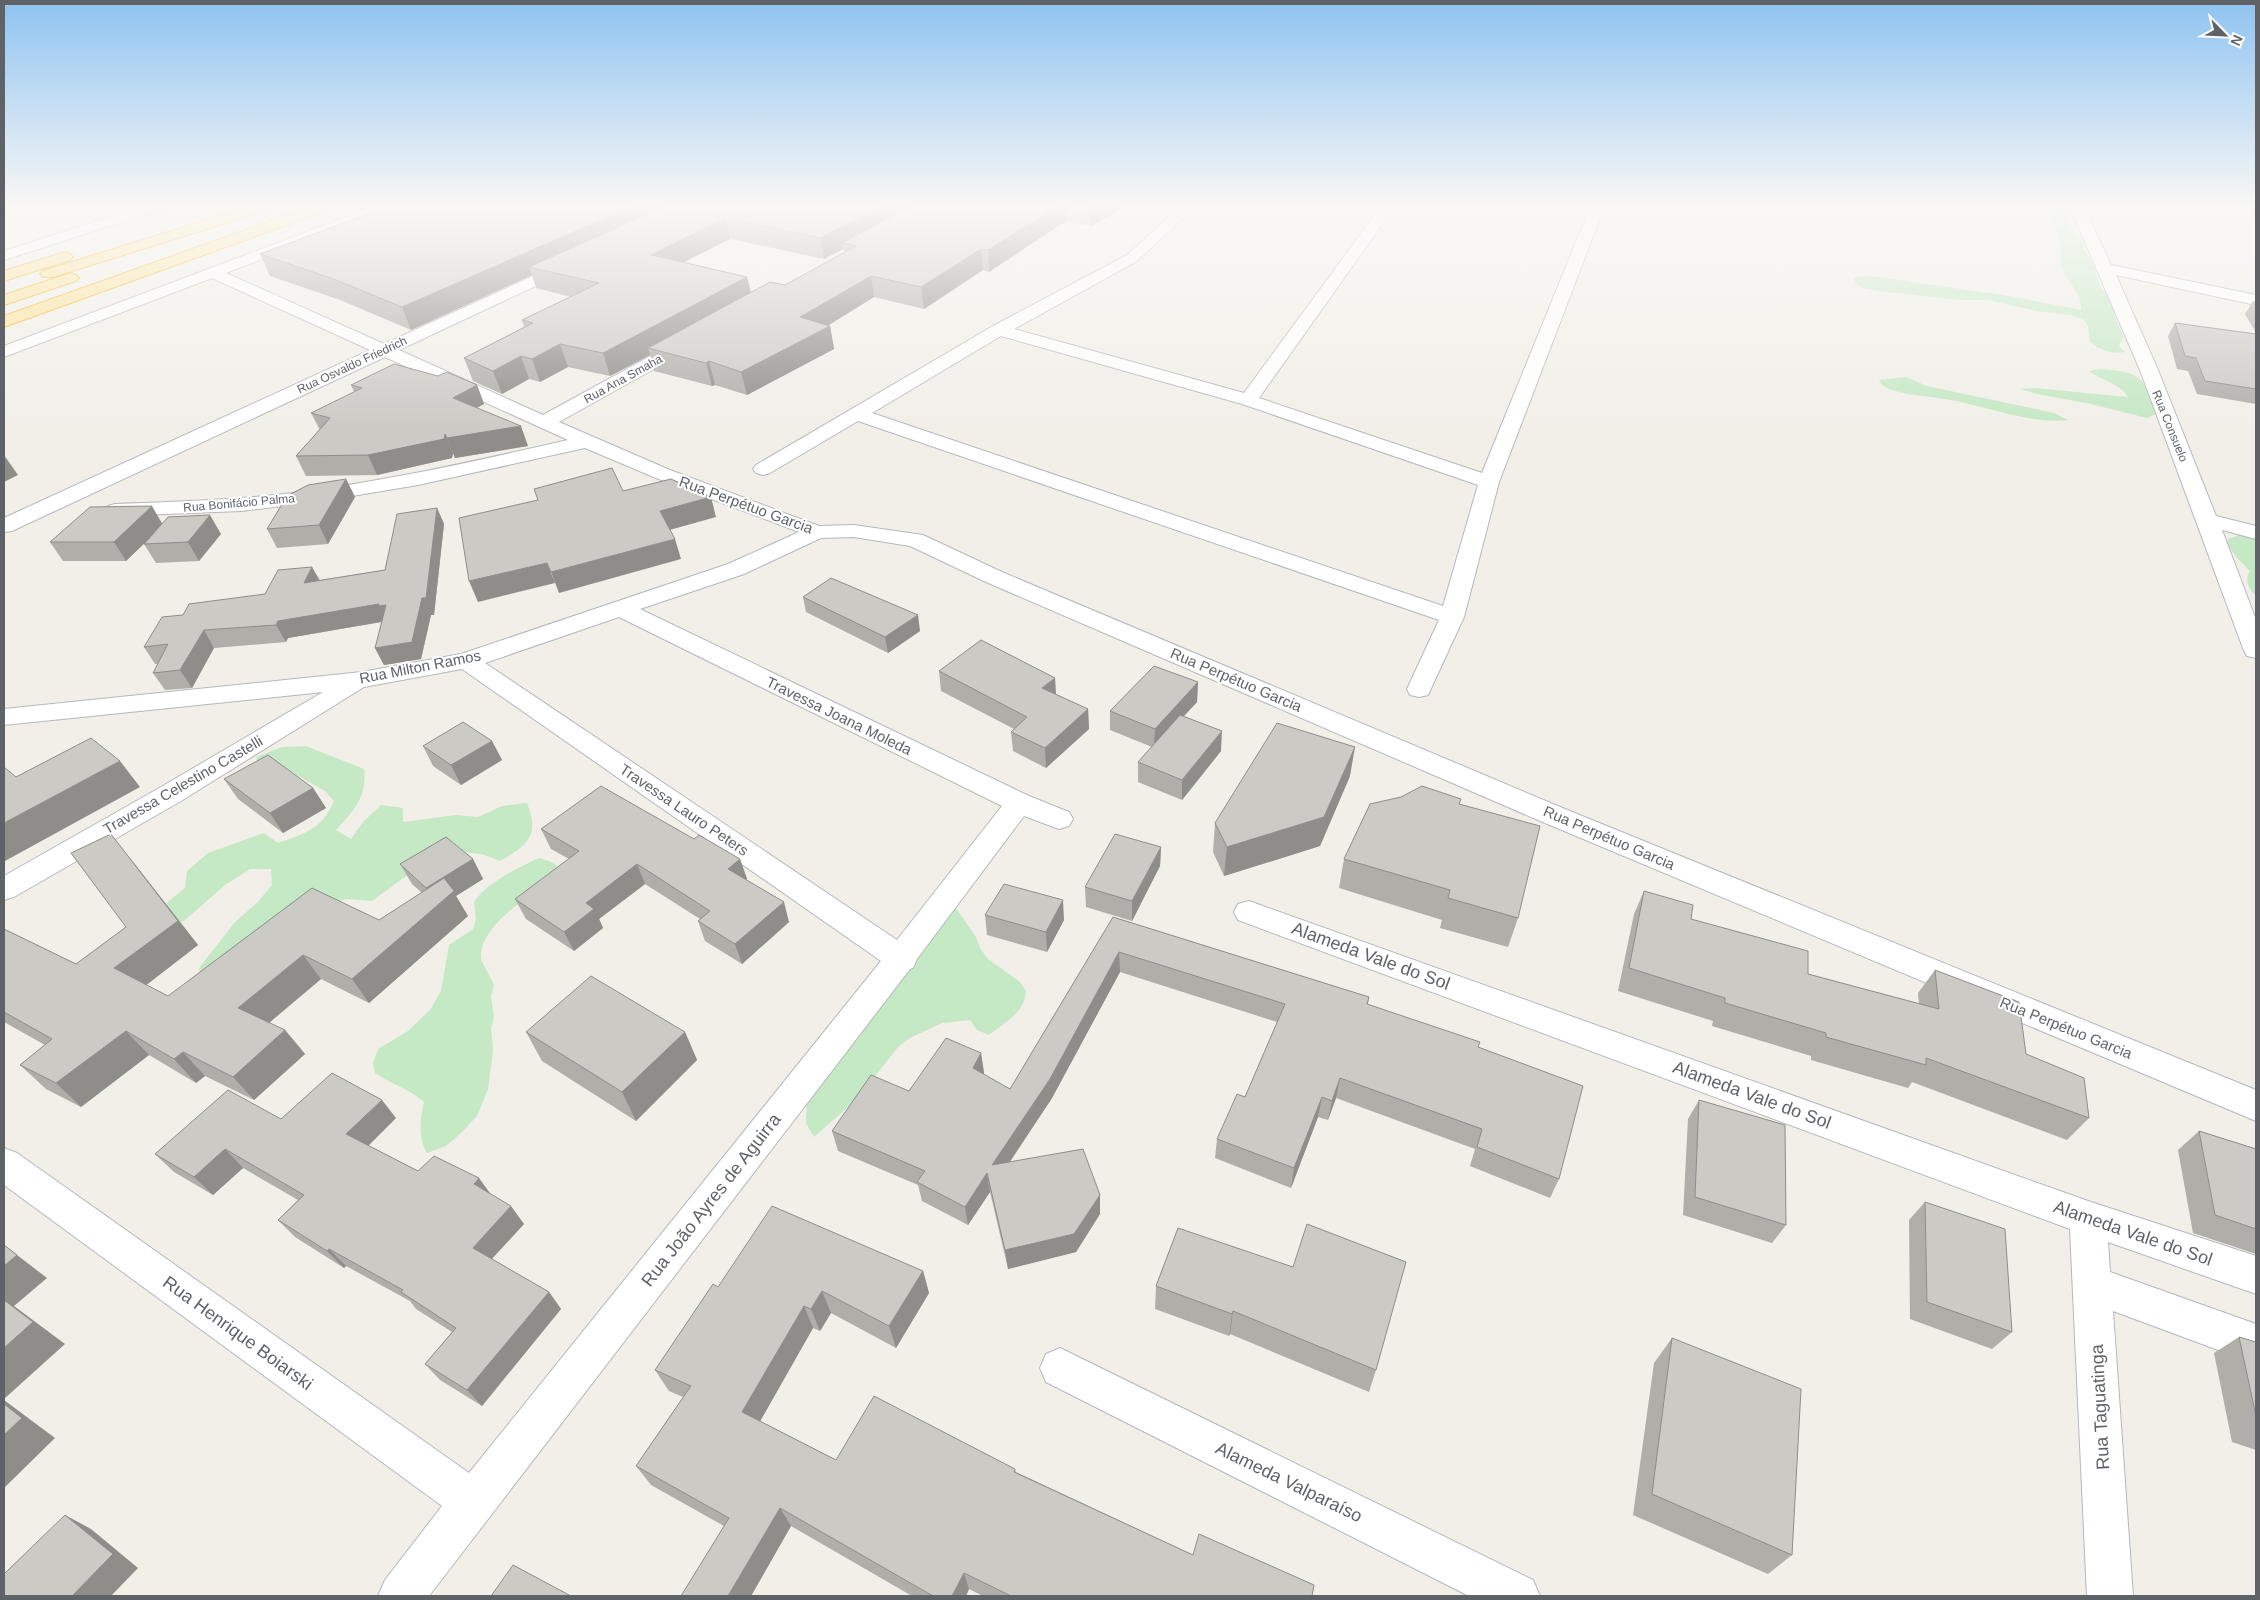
<svg xmlns="http://www.w3.org/2000/svg" width="2260" height="1600" font-family="Arial,sans-serif">
<style>
.green{fill:#c5e8c5}
.lines{fill:none;stroke-linecap:round;stroke-linejoin:round}
.minor-casing{stroke:#b5b8bc;stroke-width:2}
.highway-casing{stroke:#f9ab00;stroke-width:2}
.minor{fill:#fff;fill-rule:evenodd}
.highway{fill:#fde293;fill-rule:evenodd}
.wall{fill:#afaea9;fill-rule:evenodd}
.shaded-wall{fill:#8f8d8a}
.building{fill:#cccac5;stroke:#8f8d8a}
.labels{text-anchor:middle;stroke-width:4;stroke-linejoin:round;paint-order:stroke}
.far-street-label{font-size:12px;fill:#5f6368;stroke:#fff}
.street-label{font-size:15px;fill:#5f6368;stroke:#fff}
.near-street-label{font-size:18px;fill:#5f6368;stroke:#fff}
</style>
<rect width="100%" height="100%" fill="#f1efe8"/>
<!-- green -->
<path class="green" d="M2046,205H2072L2074,214L2068,221L2072,230L2083,240L2084,249L2094,266L2101,288L2113,301L2115,317L2123,336L2119,346L2125,352C2111,354 2102,351 2090,342L2088,326L2084,320L2071,315L2037,311L1988,300H1960L1879,291L1863,288L1855,283L1853,278L1862,276L1878,277L2009,296L2081,310C2083,293 2067,283 2062,268C2060,263 2062,259 2061,253C2060,240 2054,215 2046,205Z
M2101,369C2125,372 2140,370 2150,395C2153,401 2155,407 2156,414L2147,418L2091,404L2037,394L2020,389L2035,388L2128,397C2121,384 2101,380 2089,371Z
M1906,377L1927,386L2054,413L2068,420C2029,424 1989,407 1951,400C1930,396 1907,396 1887,388C1883,386 1881,384 1879,380Z
M2240,535L2256,539V596C2249,589 2244,581 2250,571L2238,559L2227,544L2228,539Z
M306,746L364,769C367,798 354,810 336,830L351,839L363,822L381,805L403,808V822L456,815L478,817L502,806L527,803C540,836 528,845 500,861L482,854L460,852L414,870L372,901L348,899L322,904L203,989L199,968L235,922L257,903L272,885L271,869H250L225,885L184,921L154,926L162,907L185,888L187,871L208,853L264,833L278,843C306,833 322,829 334,801L325,791L284,768L261,769L256,757L282,747Z
M539,858C550,861 558,863 562,874C537,891 480,923 481,957C482,965 491,977 494,985L491,996L494,1017L491,1029L493,1050L488,1089L477,1116L461,1133L446,1146L427,1153C418,1137 420,1120 424,1102C408,1088 391,1084 375,1073L373,1063L378,1049L408,1031L430,1010L441,991L449,945L473,929L476,919L474,902C487,883 517,868 539,858Z
M953,904L976,937L980,948L988,959L1020,982L1026,991C1024,1014 1006,1021 989,1035L977,1030L970,1020L942,1023L910,1038L898,1047L858,1098L814,1137L806,1123L807,1094Z"/>
<g class="lines">
<!-- minor casing -->
<g class="minor-casing">
<path id="minor" d="M148,205H168L166,208L4,260V251Z
M378,205H397L395,208L226,273L384,344L562,263H572L575,266L572,269L399,350L543,415L678,341H690L693,345L690,349L559,422L670,470L819,526L854,525L923,535L1002,572L1565,809L2256,1090V1121L1545,823L986,582L910,546L854,537L821,538L744,574L640,609L1029,796L1069,812L1073,819L1069,826L1059,829L1024,816L917,959L913,968L910,969L429,1596H378L385,1580L442,1506L4,1185V1148L17,1153L469,1473L881,961L462,669L364,687L181,801L14,897L4,900V876L161,787L323,692L4,725V709L362,672L461,654L728,564L799,532L656,478L585,448L418,485L316,502L241,511L115,516L108,514L105,510L108,506L115,504C174,502 234,500 293,493C385,481 477,461 568,440L385,357L12,531L4,532V518L370,350L212,278L4,357V346ZM619,617L1002,806L897,940L485,663Z
M1182,205H1197L1137,261L1014,329L1244,393L1382,205H1396L1259,398L1482,473L1591,205H1605L1499,482L1464,617L1428,695L1419,697L1410,695L1407,689L1439,620L858,421L770,473L763,475L756,473L753,469L756,465L993,326L1127,255ZM1001,336L1242,404L1478,485L1443,606L872,413Z
M2069,205H2083L2111,265L2256,295V305L2116,275L2158,370L2216,516L2256,526V539L2222,530L2256,620V658L2247,656L2244,651L2140,370Z
M1249,901L2088,1201L2256,1256V1294L2108,1242L2110,1272L2256,1324V1364L2113,1311L2133,1596H2087L2070,1229L1238,920L1234,912L1238,904Z
M1060,1348L1533,1580L1540,1596H1469L1046,1382L1040,1368L1046,1354Z"/>
</g>
<!-- highway casing -->
<g class="highway-casing">
<path id="highway" d="M154,205H182L180,208L143,215L136,211L138,208Z
M255,205H276L274,208L53,277H43L40,274L43,271Z
M316,205H336L334,208L4,327V316Z
M65,252L70,254L73,257L70,260L4,281V271Z
M71,273L76,275L79,278L76,281L4,305V295Z"/>
</g>
<!-- minor -->
<use href="#minor" class="minor"/>
<!-- highway -->
<use href="#highway" class="highway"/>
</g>
<!-- wall -->
<path class="wall" d="M392,205H1127L1091,226L1066,221L989,272L983,270L924,309L874,297L828,325L830,326L834,349L747,395L715,385L712,386L654,371L650,355L610,376L568,367L540,382L529,379L502,394L473,381L464,358L524,327L522,320L571,297L536,288L532,275L411,330L340,300L270,276L260,254ZM730,239L824,259L843,249L844,252L785,285L751,292L747,277L684,262Z
M2253,301L2256,302V333L2245,314Z
M2175,323L2256,334V404L2197,394L2188,371L2177,369L2168,336Z
M438,376L477,385L484,404L477,408L528,446L455,458L453,453L452,458L377,475L306,476L296,456L320,430L311,413L354,392L351,385Z
M346,479L355,497L328,544L277,548L267,529Z
M437,508L444,524L434,615H431L421,659L384,665L375,648L382,622L288,638L286,642L214,648L192,688L165,690L153,673L158,664H155L144,647L183,615L265,594L312,567L320,580L385,570Z
M163,523L221,534L199,561L156,563L144,544L147,541L126,561H63L50,542Z
M803,597L920,631L888,653L806,612Z
M939,671L1055,678L1056,695L1088,709L1089,729L1046,768L1013,751L1011,732L1014,729L941,691Z
M1198,682L1197,702L1183,717L1221,751L1182,800L1138,782V762L1152,747L1110,730V711Z
M492,741L502,760L461,785L433,766L423,746Z
M1350,776L1320,846L1224,876L1213,852L1215,823Z
M224,779L313,788L326,808L283,833L238,799Z
M1459,804L1518,918L1508,947L1440,928L1442,920L1339,888L1344,859Z
M541,829L694,839L740,859L747,879L746,880L789,922L742,964L705,941L698,921L700,919L645,884L599,919L603,928L574,951L526,919L515,899L569,859L551,849Z
M1161,847L1160,866L1132,921L1086,907L1085,887Z
M131,859L198,945L146,985L168,996L379,920L422,893L412,884L400,864L473,859L483,879L456,896L468,916L369,1003L321,979L269,1023L285,1030L305,1054L254,1100L205,1076L196,1083L149,1055L81,1107L46,1089L20,1065L45,1045L4,1022V929L76,964L126,927Z
M1644,891L1691,919L1808,974L1919,1004L1918,993L1935,970L2026,1054L2089,1118L2067,1140L1912,1082L1908,1088L1811,1060V1056L1712,1026L1713,1021L1618,991L1634,914Z
M985,915L1064,920L1047,952L987,935Z
M1113,917L1369,997L1368,1004L1478,1047L1559,1179L1550,1198L1470,1166L1475,1149L1336,1098L1328,1120L1318,1117L1291,1188L1215,1158L1217,1139L1245,1097L1277,1022L1120,972L1052,1098L1010,1162L1100,1195V1214L1076,1252L1008,1269L990,1192L968,1225L922,1201L918,1185L838,1151L832,1131L981,1053L984,1073L983,1074L1010,1089Z
M526,1032H685L697,1060L636,1121L542,1061Z
M1699,1100L1786,1225L1772,1243L1683,1215L1688,1119Z
M396,1118L368,1146L418,1171L489,1193L524,1224L492,1259L549,1292L561,1309L482,1406L440,1380L425,1364L452,1332L416,1309L410,1301L346,1266L344,1268L295,1237L278,1220L298,1200L243,1168L213,1195L174,1172L155,1154Z
M2199,1131L2256,1149V1254L2193,1233L2178,1150Z
M1925,1202L2012,1332L1992,1349L1910,1319L1909,1220Z
M1178,1228L1376,1370L1369,1392L1230,1334L1229,1336L1155,1309L1156,1286Z
M923,1271L929,1293L896,1348L831,1313L820,1331L813,1328L760,1421L836,1460L1015,1469L1016,1472L1193,1555L1312,1596H983L969,1589L966,1596H912L791,1526L751,1596H681L724,1526L651,1485L636,1466L683,1397L669,1391L655,1370L718,1287Z
M2239,1337L2256,1342V1450L2232,1442L2214,1353Z
M1672,1338L1792,1555L1768,1574L1633,1515L1654,1363Z"/>
<!-- shaded-wall -->
<path class="shaded-wall" d="M635,205H685L529,267L532,275L411,330L402,307Z
M884,205H923L842,243L843,249L824,259L820,238Z
M1059,205H1066V221L989,272L988,250Z
M1092,205H1127L1091,226L1090,206Z
M725,218L730,239L656,276L651,255Z
M981,249L983,270L924,309L921,287Z
M871,276L874,297L808,338L830,326L834,349L747,395L741,372L800,317Z
M747,277L752,299L648,348L650,355L610,376L603,353Z
M560,344L568,367L540,382L532,359Z
M521,356L529,379L502,394L493,371Z
M709,361L715,385L712,386L706,363Z
M477,385L484,404L460,417L453,398Z
M521,426L528,446L455,458L447,438Z
M445,434L453,453L452,458L377,475L368,455Z
M4,455L18,475L4,482Z
M346,479L355,497L328,544L319,525Z
M711,497L716,517L666,531L660,511Z
M152,506L163,525L126,561L114,542Z
M437,508L444,524L434,615H431L421,659L384,665L375,648Z
M210,515L221,534L199,561L188,542Z
M675,539L681,559L559,593L551,572Z
M547,563L555,583L478,602L469,581Z
M312,567L321,584L304,583Z
M379,604L386,605V621L288,638L286,642L276,625L278,621Z
M918,615L920,631L888,653L885,637Z
M204,630L214,648L192,688L180,670Z
M1055,678L1056,697L1042,688Z
M1198,682L1197,702L1154,748L1155,729Z
M1088,709L1089,729L1046,768L1045,748Z
M1222,731L1221,751L1182,800V780Z
M492,741L502,760L461,785L451,765Z
M1355,747L1350,776L1320,846L1224,876L1227,847Z
M120,761L140,787L5,861L4,859V823Z
M313,788L326,808L283,833L270,813Z
M111,834L198,945L136,993L114,968L178,921Z
M1161,847L1160,866L1132,921V901Z
M473,859L483,879L456,896L468,916L369,1003L352,979L437,906L426,888Z
M740,859L747,879L734,889L728,869Z
M637,864L645,884L599,919L603,928L574,951L564,932L586,903Z
M1063,900L1064,920L1047,952L1046,932Z
M784,902L789,922L742,964L735,944Z
M1119,952L1120,972L1052,1098L995,1184L992,1165Z
M303,955L321,979L258,1032L238,1008Z
M285,1030L305,1054L254,1100L233,1077Z
M126,1031L149,1055L81,1107L56,1083Z
M685,1032L697,1060L636,1121L622,1092Z
M183,1052L205,1076L196,1083L174,1059Z
M981,1053L984,1073L976,1088L973,1068Z
M1340,1078L1336,1098L1328,1120L1332,1101Z
M1322,1097L1318,1117L1291,1188L1294,1168Z
M382,1100L396,1118L361,1153L346,1134Z
M225,1149L243,1168L213,1195L194,1177Z
M987,1173L990,1192L968,1225L965,1207Z
M479,1178L492,1196L474,1184Z
M1100,1195V1214L1076,1252L1008,1269L1005,1250Z
M511,1206L524,1224L486,1265L473,1248Z
M4,1245L47,1278L14,1306L65,1344L4,1399Z
M329,1249L346,1266L344,1268L327,1251Z
M923,1271L929,1293L896,1348L889,1326Z
M822,1291L831,1313L820,1331L811,1309Z
M549,1292L561,1309L482,1406L467,1390Z
M804,1306L813,1328L754,1432L742,1412Z
M1233,1311L1230,1334L1229,1336L1232,1314Z
M4,1400L55,1438L4,1488Z
M780,1508L791,1526L751,1596H728Z
M65,1515L91,1529L138,1568L111,1596H72Z
M964,1573L969,1589L966,1596H952Z"/>
<!-- building -->
<path class="building" d="M392,205H635L402,307L331,278L260,254Z
M668,205H884L820,238L725,218L651,255L747,277L603,353L560,344L532,359L521,356L493,371L464,358L533,323L522,320L599,283L529,267Z
M913,205H1059L988,250L981,249L921,287L871,276L800,317L830,326L741,372L709,361L706,363L648,348L770,282L785,285L856,246L842,243Z
M2175,323L2256,334V389L2205,381L2196,358L2185,356Z
M394,364L438,376L447,372L477,385L453,398L521,426L447,438L445,434L444,439L368,455L296,456L330,418L311,413L362,388L351,385Z
M612,468L623,491L671,479L711,497L660,511L675,539L551,572L547,563L469,581L459,518L538,500L534,489Z
M346,479L319,525L267,529L287,496L308,485Z
M152,506L114,542H50L90,507Z
M437,508L426,598H422L412,642L375,648L386,605L378,606L379,604L278,621L276,625L204,630L180,670L153,673L168,644L144,647L162,617L183,615L189,604L265,594L278,570L312,567L304,583L385,570L397,514Z
M210,515L188,542L144,544L168,517Z
M831,578L918,615L885,637L803,597Z
M981,640L1055,678L1042,688L1088,709L1045,748L1011,732L1027,717L939,671Z
M1154,666L1198,682L1155,729L1110,711Z
M1180,715L1222,731L1182,780L1138,762Z
M463,722L492,741L451,765L423,746Z
M1277,723L1355,747L1324,817L1227,847L1215,823Z
M91,738L120,761L4,823V767L16,777Z
M268,755L313,788L270,813L224,779Z
M601,786L694,839L699,835L740,859L728,869L784,902L735,944L698,921L710,911L637,864L586,903L594,909L564,932L515,899L579,851L541,829Z
M1422,786L1461,799L1459,804L1540,826L1518,918L1448,898L1450,890L1344,859L1370,804L1401,797Z
M111,834L178,921L114,968L168,996L312,888L379,920L444,878L454,891L352,979L303,955L238,1008L285,1030L233,1077L183,1052L174,1059L126,1031L56,1083L20,1065L52,1039L4,1012V929L76,964L126,927L71,853Z
M1115,834L1161,847L1132,901L1085,887Z
M446,837L473,859L426,888L400,864Z
M1004,884L1063,900L1046,932L985,915Z
M1644,891L1693,905L1691,919L1808,951V974L1939,1009L1935,970L2019,1002L2026,1054L2084,1078L2089,1118L1926,1058V1065L1826,1037V1033L1725,1003V998L1629,968Z
M1113,917L1369,997L1367,1004L1480,1042L1478,1047L1583,1086L1559,1179L1477,1147L1482,1129L1340,1078L1332,1101L1322,1097L1294,1168L1217,1139L1237,1094L1245,1097L1285,1004L1119,952L1050,1079L992,1165L1083,1149L1100,1195L1074,1234L1005,1250L987,1173L965,1207L917,1182L925,1171L832,1131L871,1075L909,1091L946,1038L981,1053L973,1068L1010,1089Z
M591,976L685,1032L622,1092L526,1032Z
M332,1073L382,1100L346,1134L418,1171L434,1156L479,1178L474,1184L511,1206L473,1248L549,1292L467,1390L425,1364L456,1328L401,1292L403,1290L329,1249L327,1251L278,1220L304,1195L225,1149L194,1177L155,1154L228,1090L281,1119Z
M1699,1100L1785,1125L1786,1225L1695,1197Z
M2199,1131L2256,1149V1229L2215,1215Z
M1925,1202L2005,1229L2012,1332L1927,1302Z
M772,1206L923,1271L889,1326L822,1291L811,1309L804,1306L742,1412L836,1460L874,1396L1015,1469L1014,1472L1193,1555L1199,1534L1314,1585L1312,1596H1011L964,1573L952,1596H933L780,1508L728,1596H681L729,1518L636,1466L691,1386L655,1370L713,1284L718,1287Z
M1307,1224L1406,1262L1376,1370L1233,1311L1232,1314L1156,1286L1178,1228L1293,1267Z
M4,1245L17,1255L4,1266Z
M4,1300L33,1322L4,1348Z
M2239,1337L2256,1342V1416Z
M1672,1338L1801,1389L1792,1555L1652,1494Z
M4,1404L22,1418L4,1435Z
M65,1515L113,1554L72,1596H4V1574Z
M513,1565L571,1596H491Z"/>
<!-- sky -->
<linearGradient id="sky" x2="0" y2="1"><stop stop-color="#8fc3f1"/><stop offset="0.48" stop-color="#f9f8f5"/><stop offset="1" stop-color="#f9f8f5" stop-opacity="0"/></linearGradient>
<rect width="2260" height="429" fill="url(#sky)"/>
<g class="labels">
<!-- far-street labels -->
<g class="far-street-label">
<text transform="translate(352 365) rotate(-25)" y="4">Rua Osvaldo Friedrich</text>
<text transform="translate(623 379) rotate(-29)" y="4">Rua Ana Smaha</text>
<text transform="translate(2170 426) rotate(68)" y="4">Rua Consuelo</text>
<text transform="translate(239 503) rotate(-5)" y="4">Rua Bonifácio Palma</text>
</g>
<!-- street labels -->
<g class="street-label">
<text transform="translate(746 505) rotate(20)" y="5">Rua Perpétuo Garcia</text>
<text transform="translate(420 667) rotate(-11)" y="5">Rua Milton Ramos</text>
<text transform="translate(1236 680) rotate(23)" y="5">Rua Perpétuo Garcia</text>
<text transform="translate(839 716) rotate(26)" y="5">Travessa Joana Moleda</text>
<text transform="translate(183 785) rotate(-30)" y="5">Travessa Celestino Castelli</text>
<text transform="translate(684 810) rotate(34)" y="5">Travessa Lauro Peters</text>
<text transform="translate(1609 838) rotate(23)" y="5">Rua Perpétuo Garcia</text>
<text transform="translate(2066 1028) rotate(22)" y="5">Rua Perpétuo Garcia</text>
</g>
<!-- near-street labels -->
<g class="near-street-label">
<text transform="translate(1371 956) rotate(20)" y="6">Alameda Vale do Sol</text>
<text transform="translate(1752 1095) rotate(20)" y="6">Alameda Vale do Sol</text>
<text transform="translate(711 1200) rotate(-52)" y="6">Rua João Ayres de Aguirra</text>
<text transform="translate(2133 1233) rotate(19)" y="6">Alameda Vale do Sol</text>
<text transform="translate(238 1333) rotate(36)" y="6">Rua Henrique Boiarski</text>
<text transform="translate(2100 1407) rotate(-93)" y="6">Rua Taguatinga</text>
<text transform="translate(1289 1482) rotate(26)" y="6">Alameda Valparaíso</text>
</g>
</g>
<!-- border -->
<rect width="2260" height="1600" fill="none" stroke="#5f6368" stroke-width="10"/>
<!-- north arrow -->
<g transform="translate(2225 35) rotate(114)" stroke="#ffffff" stroke-width="4" paint-order="stroke">
<path d="M0-4L9 19L0 12L-9 19Z" fill="#5f6368"/>
<text y="-8" font-size="14" font-weight="bold" text-anchor="middle" fill="#5f6368">N</text>
</g>
</svg>
